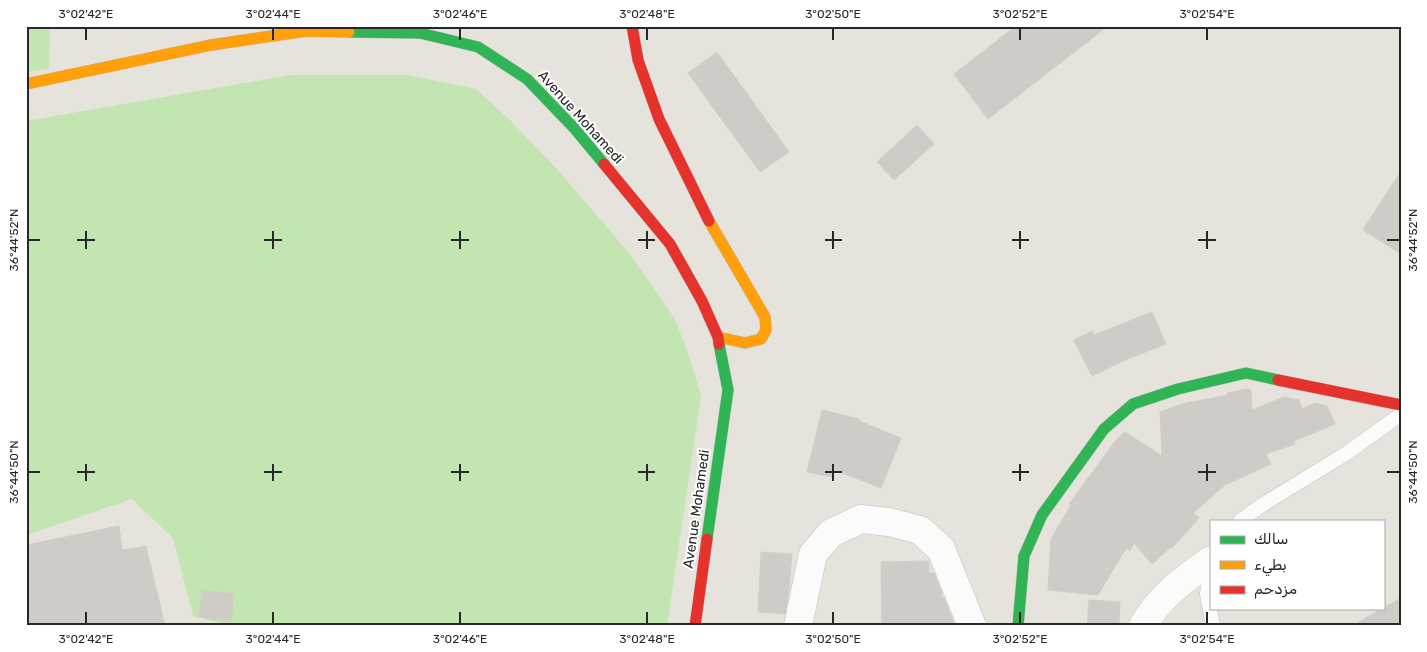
<svg xmlns="http://www.w3.org/2000/svg" width="1427" height="652" font-family="Rubik,Cairo,sans-serif">
<style>
.green{fill:#c3e5b1}
.building{fill:#cfccc7;stroke:#d1cec8}
.lines{fill:none;stroke-linecap:round;stroke-linejoin:round}
.lane-casing{stroke:#c3c2c2;stroke-width:15}
.street-casing{stroke:#c3c2c2;stroke-width:29}
.fast-casing{stroke:#c3c2c2;stroke-width:12}
.slow-casing{stroke:#c3c2c2;stroke-width:12}
.jam-casing{stroke:#c3c2c2;stroke-width:12}
.lane{stroke:#fbfbfa;stroke-width:14}
.street{stroke:#fbfbfa;stroke-width:28}
.fast{stroke:#30b455;stroke-width:11}
.slow{stroke:#ff9f0a;stroke-width:11}
.jam{stroke:#e5322d;stroke-width:11}
.ticks{fill:none;stroke:#272727;stroke-width:2}
.labels{text-anchor:middle;stroke-width:4;stroke-linejoin:round;paint-order:stroke}
.street-label{font-size:14px;fill:#272727;stroke:#fff}
.neatline{fill:none;stroke:#272727;stroke-width:2}
.ticks-label{font-size:12px;text-anchor:middle;fill:#272727}
</style>
<rect width="100%" height="100%" fill="#e6e3dc"/>
<!-- green -->
<path class="green" d="M26,26H50L49,69L26,72Z
M291,75H407L476,89L511,121L557,169L629,253L675,319L689,356L701,396L667,626H233L193,616L173,538L132,499L26,535V121Z"/>
<!-- building -->
<path class="building" d="M1016,26H1108L988,119L954,74Z
M717,52L789,152L760,172L688,73Z
M917,125L934,144L894,180L877,162Z
M1401,171V254L1363,230Z
M1152,312L1166,344L1125,360L1092,376L1074,340L1092,331L1094,335Z
M1246,389L1251,390L1252,410L1284,397L1299,400L1302,409L1315,403L1327,406L1335,424L1294,441L1295,444L1266,454L1271,464L1225,485L1193,513L1199,518L1172,548L1171,547L1152,564L1134,543L1130,551L1126,548L1098,595L1048,590L1051,539L1071,505L1069,504L1116,440L1125,432L1162,456L1160,412L1182,404L1228,395L1227,393Z
M822,410L859,419V421L901,438L881,488L835,470L833,477L807,472Z
M119,526L122,550L146,546L165,626H26V545Z
M761,552L792,554L789,590L785,614L758,612Z
M929,561V573H934L942,593V598H944L955,626H882L881,562Z
M202,590L234,594L231,621L199,617Z
M1401,598V626H1352L1383,608Z
M1089,600L1120,602L1119,626H1087Z"/>
<g class="lines">
<!-- lane casing -->
<g class="lane-casing">
<path id="lane" d="M1240,521L1262,505L1347,453L1401,414
M1211,565L1207,594L1213,626"/>
</g>
<!-- street casing -->
<g class="street-casing">
<path id="street" d="M798,626L813,554L831,533L861,519L889,522L920,530L941,549L972,626
M1143,626C1159,597 1184,579 1211,560"/>
</g>
<!-- fast casing -->
<g class="fast-casing">
<path id="fast" d="M349,32L420,33L478,47L527,79L574,128L604,164
M707,539L728,390L719,344
M1018,626L1024,556L1042,515L1104,429L1133,404L1178,389L1246,373L1278,380"/>
</g>
<!-- slow casing -->
<g class="slow-casing">
<path id="slow" d="M26,84L211,45L306,31L349,32
M709,221L765,317L766,330L761,339L745,343L718,337"/>
</g>
<!-- jam casing -->
<g class="jam-casing">
<path id="jam" d="M632,26L638,60L659,119L709,221
M604,164L670,244L702,301L718,337L719,344
M1278,380L1401,405
M695,626L707,539"/>
</g>
<!-- lane -->
<use href="#lane" class="lane"/>
<!-- street -->
<use href="#street" class="street"/>
<!-- fast -->
<use href="#fast" class="fast"/>
<!-- slow -->
<use href="#slow" class="slow"/>
<!-- jam -->
<use href="#jam" class="jam"/>
</g>
<!-- ticks -->
<path class="ticks" d="M86,28V40M273,28V40M460,28V40M647,28V40M833,28V40M1020,28V40M1207,28V40M86,231V249M273,231V249M460,231V249M647,231V249M833,231V249M1020,231V249M1207,231V249M28,240H40M77,240H95M264,240H282M451,240H469M638,240H655M825,240H842M1012,240H1029M1198,240H1216M1387,240H1400M86,464V481M273,464V481M460,464V481M647,464V481M833,464V481M1020,464V481M1207,464V481M28,472H40M77,472H95M264,472H282M451,472H469M638,472H655M825,472H842M1012,472H1029M1198,472H1216M1387,472H1400M86,612V624M273,612V624M460,612V624M647,612V624M833,612V624M1020,612V624M1207,612V624"/>
<g class="labels">
<!-- street labels -->
<g class="street-label">
<text transform="translate(581 117) rotate(48)" y="5">Avenue Mohamedi</text>
<text transform="translate(696 509) rotate(-82)" y="5">Avenue Mohamedi</text>
</g>
</g>
<!-- border -->
<rect width="1427" height="652" fill="none" stroke="#ffffff" stroke-width="55"/>
<!-- legend -->
<rect x="1210" y="520" width="175" height="90" fill="#ffffff" stroke="#a9a9a9"/>
<rect x="1220" y="536" width="25" height="8" fill="#30b455" stroke="#a9a9a9"/>
<text x="1254" y="544" font-size="15" fill="#272727">سالك</text>
<rect x="1220" y="561" width="25" height="8" fill="#ff9f0a" stroke="#a9a9a9"/>
<text x="1254" y="570" font-size="15" fill="#272727">بطيء</text>
<rect x="1220" y="586" width="25" height="8" fill="#e5322d" stroke="#a9a9a9"/>
<text x="1254" y="594" font-size="15" fill="#272727">مزدحم</text>
<rect x="28" y="28" width="1372" height="596" class="neatline"/>
<g class="ticks-label">
<text x="86" y="18">3°02'42"E</text>
<text x="273" y="18">3°02'44"E</text>
<text x="460" y="18">3°02'46"E</text>
<text x="647" y="18">3°02'48"E</text>
<text x="833" y="18">3°02'50"E</text>
<text x="1020" y="18">3°02'52"E</text>
<text x="1207" y="18">3°02'54"E</text>
<text transform="translate(14 240) rotate(-90)" y="4">36°44'52"N</text>
<text transform="translate(1413 240) rotate(-90)" y="4">36°44'52"N</text>
<text transform="translate(14 472) rotate(-90)" y="4">36°44'50"N</text>
<text transform="translate(1413 472) rotate(-90)" y="4">36°44'50"N</text>
<text x="86" y="643">3°02'42"E</text>
<text x="273" y="643">3°02'44"E</text>
<text x="460" y="643">3°02'46"E</text>
<text x="647" y="643">3°02'48"E</text>
<text x="833" y="643">3°02'50"E</text>
<text x="1020" y="643">3°02'52"E</text>
<text x="1207" y="643">3°02'54"E</text>
</g>
</svg>
